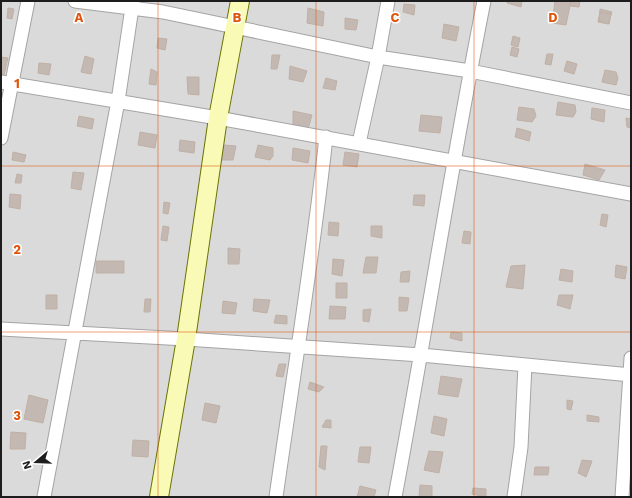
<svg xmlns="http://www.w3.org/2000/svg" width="632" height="498" font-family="'Work Sans',sans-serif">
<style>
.residential{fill:#dbdada}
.building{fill:#c3b9b2;stroke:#c0b0a5}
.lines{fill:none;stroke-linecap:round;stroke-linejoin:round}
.street-casing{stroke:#a4a4a4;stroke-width:15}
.secondary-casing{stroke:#6a7404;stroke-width:20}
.street{stroke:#fff;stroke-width:13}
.secondary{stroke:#f8fab5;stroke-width:18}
.grid{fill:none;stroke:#de560d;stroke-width:1;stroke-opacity:0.55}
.grid-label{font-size:13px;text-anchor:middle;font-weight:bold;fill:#de560d;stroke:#fff;stroke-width:3;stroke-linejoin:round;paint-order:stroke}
</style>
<rect width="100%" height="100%" fill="#eeeae2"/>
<!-- residential -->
<path class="residential" d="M1,1H631V497H1Z"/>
<!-- building -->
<path class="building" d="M508,1H522L521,7L507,3Z
M555,1H571L566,25L552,23Z
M571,1H580L579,7L570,6Z
M404,4L415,5L414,15L403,12Z
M8,8L14,9L12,19L7,18Z
M308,8L324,12L323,26L307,23Z
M600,9L612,12L608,24L599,21Z
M600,12L611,14L609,24L598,22Z
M345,18L358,20L356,30L345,29Z
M444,24L459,27L456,41L442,38Z
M513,36L520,38L518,47L511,45Z
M158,38L167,39L165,50L157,48Z
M512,47L519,49L517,57L510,55Z
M547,54H553L551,65L545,64Z
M272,55H280L277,69H271Z
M85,56L94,59L91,74L81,72Z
M1,57L8,58L4,75L1,74Z
M567,61L577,64L574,74L564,71Z
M39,63L51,64L49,75L38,73Z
M290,66L307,71L303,82L289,79Z
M151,69L157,72L156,85L149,84Z
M605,70L616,72L618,78L616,85L602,82Z
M187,77H199V95L188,94Z
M326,78L337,81L335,90L323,88Z
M558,102L575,105L576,112L573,117L556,115Z
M519,107L534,109L536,116L532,122L517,120Z
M592,108L605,110L604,122L591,119Z
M293,111L312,115L308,129L293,126Z
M421,115L442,117L440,133L419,131Z
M79,116L94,119L92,129L77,126Z
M626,118L631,119V128L627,127Z
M517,128L531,132L529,141L515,137Z
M140,132L157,135L155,148L138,145Z
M180,140L195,142L194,153L179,151Z
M224,145L236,146L233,160H221Z
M258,145L273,148V156L270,160L255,157Z
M293,148L310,151L308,163L292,160Z
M13,152L26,155L24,162L12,160Z
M345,152L359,154L357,167L343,165Z
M585,164L605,170L599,180L583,175Z
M73,172L84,173L81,190L71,188Z
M17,174L22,175L21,183H15Z
M10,194L21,195L20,209L9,207Z
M414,195H425L424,206L413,205Z
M164,202L170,203L168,214L163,213Z
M602,214L608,215L606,227L600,225Z
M329,222L339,223L338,236L328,235Z
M163,226L169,227L167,241L161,240Z
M371,226H382V238L371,236Z
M464,231L471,232L470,244L462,243Z
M228,248L240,249L239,264H228Z
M366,257H378L376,273H363Z
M333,259L344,260L342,276L332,274Z
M96,261H124V273H96Z
M525,265L523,289L506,287L511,266Z
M616,265L627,267L625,279L615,277Z
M561,269L573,271L572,282L559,280Z
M410,271L409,282H400L401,272Z
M336,283H347V298H336Z
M46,295H57V309H46Z
M559,295H573L570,309L557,305Z
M399,297L409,298L407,311H399Z
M145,299H151L150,312H144Z
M254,299L270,300L267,313L253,311Z
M223,301L237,303L235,314L222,313Z
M330,306L346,307L345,319H329Z
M371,309L369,322L363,321V310Z
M276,315L287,316V324L274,323Z
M451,332L462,333V341L450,338Z
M279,364H286L283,377L276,376Z
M441,376L462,379L458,397L438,394Z
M310,382L324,387L319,392L308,389Z
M29,395L48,400L43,423L24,419Z
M567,400L573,401L571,410L567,409Z
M205,403L220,406L216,423L202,420Z
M587,415L599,417V422L587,421Z
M434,416L447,419L444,436L431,433Z
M326,420H331V428L322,427Z
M11,432L26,433L25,449H10Z
M133,440L149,441L148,457L132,456Z
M321,446H327L325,470L319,467Z
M360,447H371L369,463L358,462Z
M429,451L443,452L439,473L424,470Z
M582,460L592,461L586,477L578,473Z
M535,467H549L548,475H534Z
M420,485L432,486V497H419Z
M360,486L376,490L374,497H357Z
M473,488L486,489V497L472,494Z"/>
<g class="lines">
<!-- street casing -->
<g class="street-casing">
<path id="street" d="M75,1L163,12L378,57L470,71L631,103
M1,82L218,118L631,194
M1,138L28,1
M359,143L378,57L388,1
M1,329L186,339L421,355L631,375
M44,497L118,101L133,1
M276,497C293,377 313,258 326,137
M395,497C426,332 451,166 484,1
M514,497L521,447L525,365
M622,497L631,358"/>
</g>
<!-- secondary casing -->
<g class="secondary-casing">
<path id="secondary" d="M159,497L186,339L218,118L240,1"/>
</g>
<!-- street -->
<use href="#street" class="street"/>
<!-- secondary -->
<use href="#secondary" class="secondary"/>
</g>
<!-- grid -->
<path class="grid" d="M158,1V497M316,1V497M474,1V497M1,166H631M1,332H631"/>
<g class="grid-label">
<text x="79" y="22">A</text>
<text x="237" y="22">B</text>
<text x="395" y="22">C</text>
<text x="553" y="22">D</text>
<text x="17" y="88">1</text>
<text x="17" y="254">2</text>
<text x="17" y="420">3</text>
</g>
<!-- border -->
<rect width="632" height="498" fill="none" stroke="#1d1d1d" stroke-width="4"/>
<!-- north arrow -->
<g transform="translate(36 462) rotate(251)" stroke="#ffffff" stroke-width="3" paint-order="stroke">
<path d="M0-3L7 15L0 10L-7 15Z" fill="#1d1d1d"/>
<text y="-6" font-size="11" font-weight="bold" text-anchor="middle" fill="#1d1d1d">N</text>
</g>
</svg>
